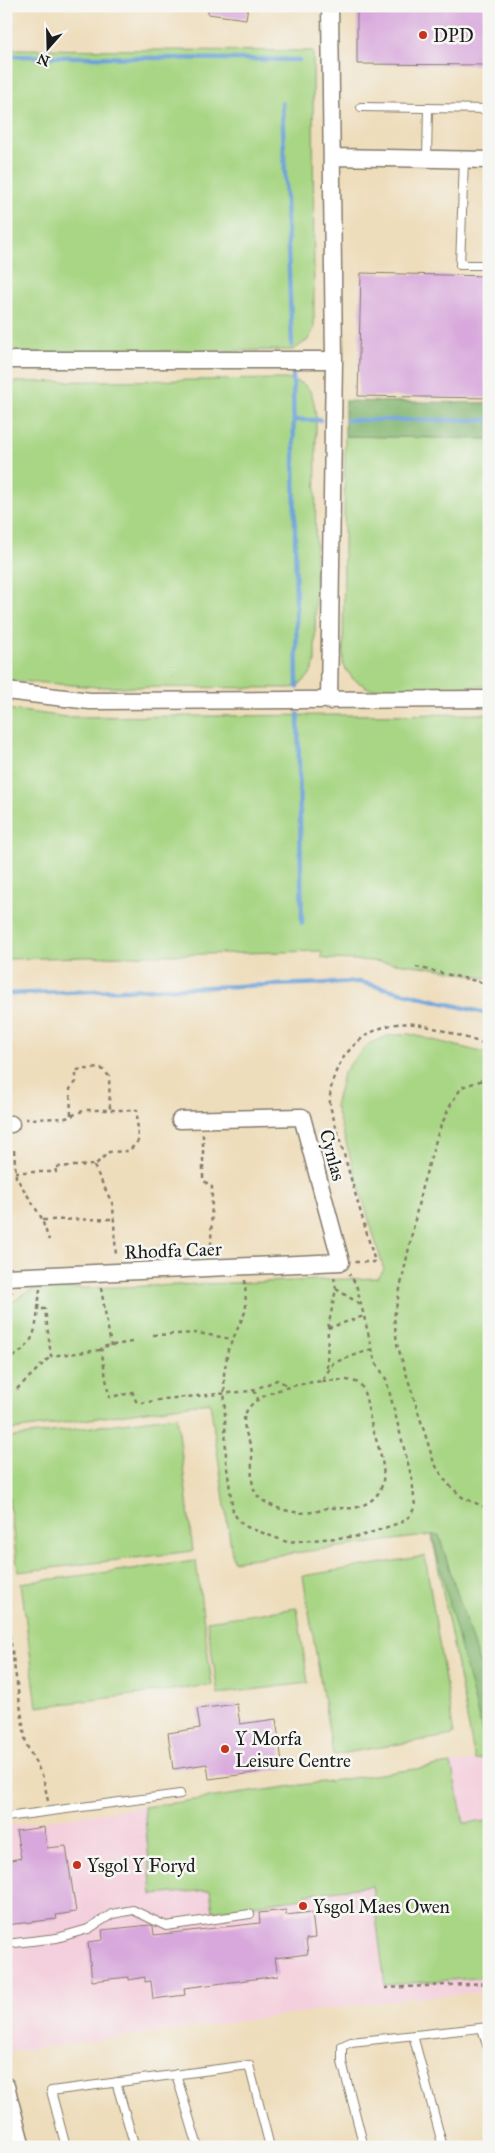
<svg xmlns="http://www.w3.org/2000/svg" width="495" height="2153" font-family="'IM FELL Great Primer',serif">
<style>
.built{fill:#f4cfdd}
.green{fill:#a8d684;stroke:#627950}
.forest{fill:#86b772;stroke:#516a47}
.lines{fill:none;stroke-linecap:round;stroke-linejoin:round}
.stream{stroke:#6ca1d8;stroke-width:4.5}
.building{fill:#d8a8dc}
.lane-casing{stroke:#857c6c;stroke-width:10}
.street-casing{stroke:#857c6c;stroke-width:19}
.path{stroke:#857c6c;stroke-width:2.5;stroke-dasharray:4 4;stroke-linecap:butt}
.lane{stroke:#fff;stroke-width:8}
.street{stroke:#fff;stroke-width:16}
.poi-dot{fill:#c8321e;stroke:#f6f6f2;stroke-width:2}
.labels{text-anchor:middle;stroke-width:5;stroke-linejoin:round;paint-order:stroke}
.poi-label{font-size:19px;fill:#1c1c1c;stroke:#f6f6f2;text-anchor:start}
.street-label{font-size:19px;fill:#1c1c1c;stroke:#f6f6f2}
</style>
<rect width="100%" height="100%" fill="#f6f6f2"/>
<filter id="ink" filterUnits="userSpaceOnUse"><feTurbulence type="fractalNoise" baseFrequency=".02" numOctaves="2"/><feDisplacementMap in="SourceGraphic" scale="10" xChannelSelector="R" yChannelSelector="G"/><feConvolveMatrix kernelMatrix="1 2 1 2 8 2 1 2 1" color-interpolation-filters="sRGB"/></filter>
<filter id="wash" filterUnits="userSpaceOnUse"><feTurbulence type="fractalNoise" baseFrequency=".0096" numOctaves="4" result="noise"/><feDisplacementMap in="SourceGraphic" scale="20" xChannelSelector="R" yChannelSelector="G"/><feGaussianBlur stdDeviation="1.12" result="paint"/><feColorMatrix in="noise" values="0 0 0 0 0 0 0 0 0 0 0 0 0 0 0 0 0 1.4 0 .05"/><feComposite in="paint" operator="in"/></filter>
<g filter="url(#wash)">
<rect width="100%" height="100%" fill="#edb"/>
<!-- built -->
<path class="built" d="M489,1758V1991L396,2000L10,2052L6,2036V1826Z"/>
<!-- green -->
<path class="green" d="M6,49L313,51L314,329L308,340L293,350L6,353Z
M286,379C312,383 313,393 316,417L315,663C310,677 305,682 292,688L98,687L6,680V382Z
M345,436L489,439V686L370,689L353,679L343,665Z
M6,709L66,717L489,714V979C436,966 380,960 326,959L322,958L321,951L6,959Z
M409,1034L489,1054V1758L475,1760L432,1535L233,1561L210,1402L6,1431V1306L31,1290L378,1278L384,1270L335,1106L343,1074L354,1059L369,1044L387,1036Z
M177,1416L193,1551L18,1572L6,1475V1438Z
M425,1556L454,1735L333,1755L303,1576Z
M196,1561L212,1685L37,1707L21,1583Z
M297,1608L308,1683L218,1694L207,1621Z
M451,1764L464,1823L489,1821V1977L385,1985L372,1886L306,1894L303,1898L213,1911L210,1890L152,1895L144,1807Z"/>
<!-- forest -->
<path class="forest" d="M345,401L489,403V439L345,436Z
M432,1535H439L489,1695V1746L485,1743Z"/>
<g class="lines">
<!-- stream -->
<path class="stream" d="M6,56L299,60
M282,103L292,346
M293,374L297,687
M294,420H320
M347,420H489
M298,714L302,923
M6,994L360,982L489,1014"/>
</g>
<g id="blocks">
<!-- building -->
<path class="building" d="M208,6H248L246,19L208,14Z
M357,6H489V65L357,64Z
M361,273L489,276V398L358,396Z
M237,1704L240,1724L276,1719L283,1769L209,1779L207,1764L173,1769L168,1733L200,1728L197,1709Z
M44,1827L47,1848L66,1846L76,1912L56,1915L57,1919L6,1925V1861L21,1858L16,1831Z
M286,1910V1915L312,1912L315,1938L306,1939L308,1954L275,1958L278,1976L184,1988L185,1995L153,1999L151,1981L145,1982V1977L129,1980V1977L92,1981L88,1942L103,1940L102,1930L150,1925L153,1926L154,1935L260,1923L259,1913Z"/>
</g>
</g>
<g filter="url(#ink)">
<use href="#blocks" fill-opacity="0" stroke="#857c6c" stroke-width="1"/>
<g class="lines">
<!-- lane casing -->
<g class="lane-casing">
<path id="lane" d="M361,107L489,109
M427,159L428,108
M464,160L460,265H489
M6,1817L180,1794
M6,1944L57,1938L88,1929L112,1914L133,1910L166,1926L250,1914
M482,2028L489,2052
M413,2035L443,2147
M176,2074L198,2147
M116,2082L135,2147
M66,2147L51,2091L249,2065L270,2147
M364,2147L342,2062V2046L351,2042L489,2027"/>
</g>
<!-- street casing -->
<g class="street-casing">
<path id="street" d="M333,157L489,160
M6,360H334
M6,691L90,701L489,699
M329,701L334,360L330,6
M6,1124H11
M6,1277L341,1262L302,1117L180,1120
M6,2086L22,2147"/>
</g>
<!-- path -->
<path class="path" d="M416,967L489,984
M489,1078L462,1087L452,1102L439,1130L422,1187L394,1317L397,1344L434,1463L447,1483L462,1497L489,1509
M71,1115L70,1089L76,1082V1070L101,1068L109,1076L110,1110
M203,1134V1180L212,1187L211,1252
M6,1150H14L16,1177L41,1217L49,1240
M94,1166L113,1205L116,1257
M15,1172H56L55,1167L95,1165L109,1152L129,1151L138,1141L137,1110H85L66,1118L25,1119
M43,1220L114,1219
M355,1262H375L330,1106C327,1060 368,1018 415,1024C440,1028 465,1038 489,1045
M245,1280L246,1310L228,1350L224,1374L226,1461L233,1511L238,1520L247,1527L287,1542L361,1536L402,1522L411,1515L415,1506L412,1479L386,1379L375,1361L356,1284L349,1274
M101,1288L111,1346
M40,1289L38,1309H45L51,1356L101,1350
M336,1289L360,1304
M6,1297L13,1292
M328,1328L364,1316
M153,1335L198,1333L232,1339
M132,1342L101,1347L109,1397L132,1393
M6,1361C32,1347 35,1337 38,1309
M327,1368L328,1328L336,1289L334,1277
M322,1381L347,1380L360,1383C368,1398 368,1414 373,1430C382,1458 397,1494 358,1507C348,1510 337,1507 327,1508C322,1509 318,1512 313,1512C298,1515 274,1509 262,1500C249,1490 252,1472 252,1458C253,1445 244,1434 244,1421C244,1393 301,1383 322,1381L333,1363L372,1349
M17,1389L51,1356
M254,1390L258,1399
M132,1391L136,1401L143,1403L164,1399L251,1391L277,1380L289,1386
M6,1611L26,1744L43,1777L48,1801
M385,1988L489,1983"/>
<!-- lane -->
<use href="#lane" class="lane"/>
<!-- street -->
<use href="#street" class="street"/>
</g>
</g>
<!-- markers -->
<g class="poi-dot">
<circle cx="423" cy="35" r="5"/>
<circle cx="225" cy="1749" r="5"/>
<circle cx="77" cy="1865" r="5"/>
<circle cx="303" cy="1906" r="5"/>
</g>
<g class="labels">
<!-- poi labels -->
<g class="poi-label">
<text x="433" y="42">DPD</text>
<text x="235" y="1745">Y Morfa<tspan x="235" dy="22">Leisure Centre</tspan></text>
<text x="87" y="1872">Ysgol Y Foryd</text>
<text x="313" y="1913">Ysgol Maes Owen</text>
</g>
<!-- street labels -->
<g class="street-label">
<text transform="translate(333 1155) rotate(75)" y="7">Cynlas</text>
<text transform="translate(173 1250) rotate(-2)" y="7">Rhodfa Caer</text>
</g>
</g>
<!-- margin -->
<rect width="495" height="2153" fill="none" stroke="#f6f6f2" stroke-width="25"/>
<!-- north arrow -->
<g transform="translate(48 48) rotate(200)" stroke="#f6f6f2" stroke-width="4" paint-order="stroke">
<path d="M0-4L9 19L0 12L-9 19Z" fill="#1c1c1c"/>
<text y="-8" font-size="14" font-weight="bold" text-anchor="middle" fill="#1c1c1c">N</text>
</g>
</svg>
